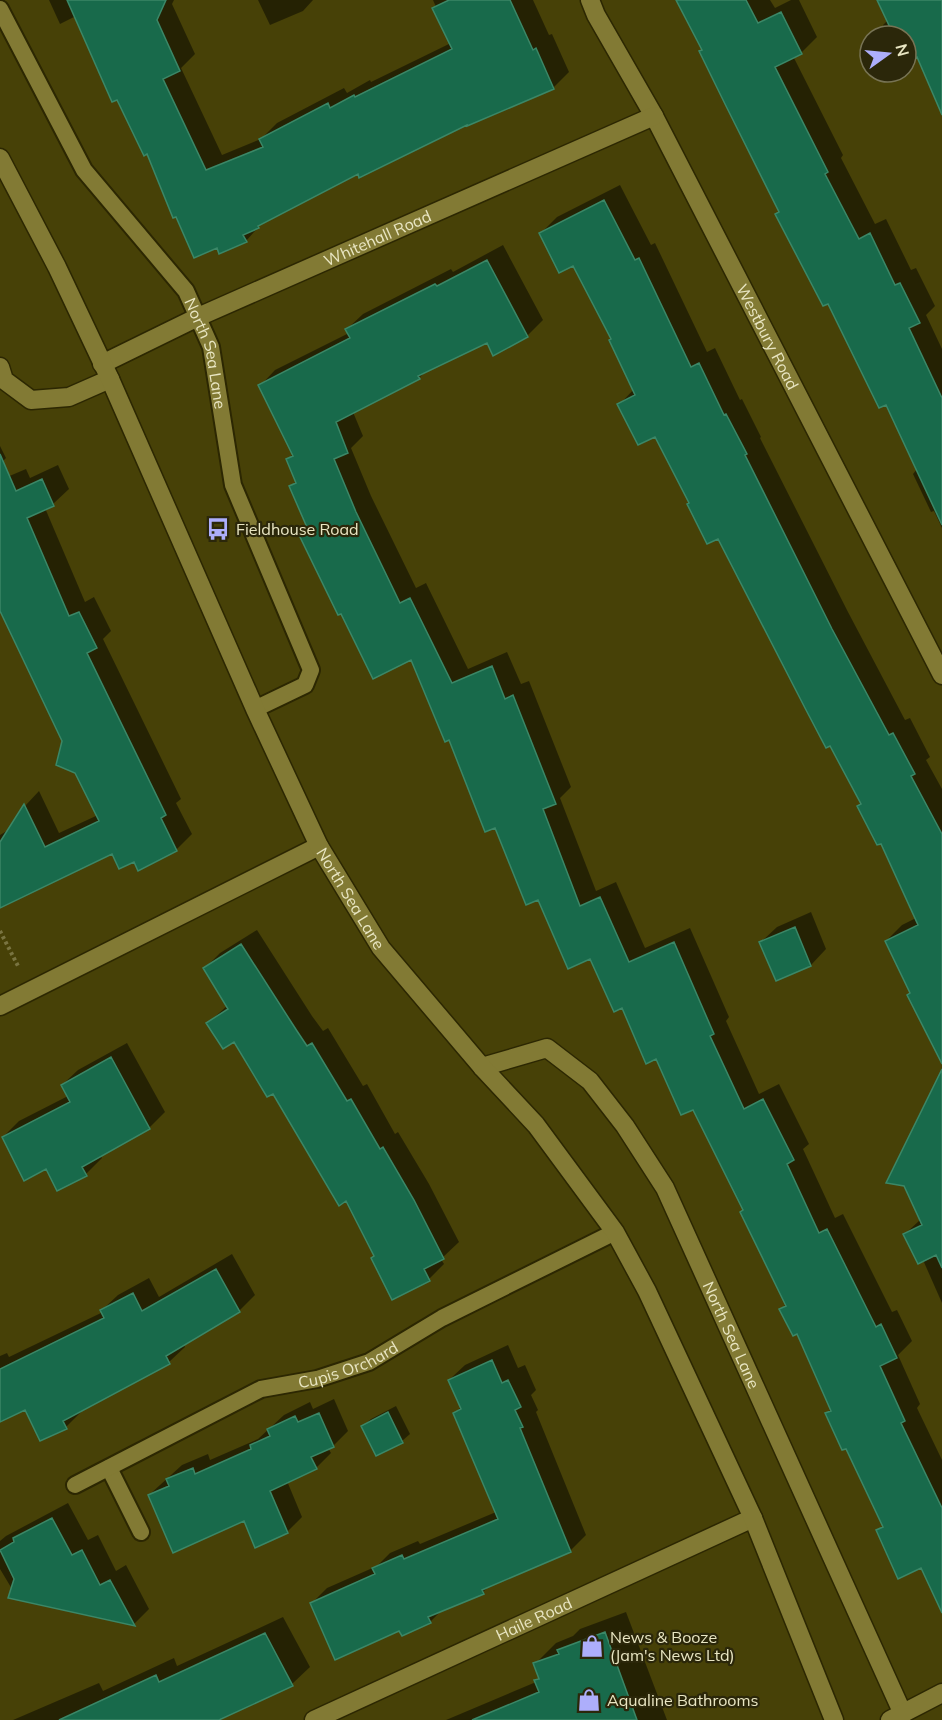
<svg xmlns="http://www.w3.org/2000/svg" width="942" height="1720" font-family="Mulish,sans-serif">
<style>
.shadow{fill:#0007}
.building{fill:#186a4b;stroke:#3b8767;stroke-width:1.5}
.lines{fill:none;stroke-linecap:round;stroke-linejoin:round}
.lane-casing{stroke:#2c2702;stroke-width:20}
.street-casing{stroke:#2c2702;stroke-width:21}
.secondary-casing{stroke:#2c2702;stroke-width:21}
.path{stroke:#797441;stroke-width:4;stroke-dasharray:3 3;stroke-linecap:butt}
.lane{stroke:#827a34;stroke-width:16}
.street{stroke:#827a34;stroke-width:18}
.secondary{stroke:#827a34;stroke-width:18}
.labels{text-anchor:middle;stroke-width:4.5;stroke-linejoin:round;paint-order:stroke}
.street-label{font-size:16px;fill:#e9e6c3;stroke:#2b270a}
.poi-label{font-size:16px;fill:#e9e6c3;stroke:#2b270a;text-anchor:start}
</style>
<rect width="100%" height="100%" fill="#474107"/>
<!-- shadow -->
<path class="shadow" d="M49,0H174L172,4L195,54L181,68L222,155L261,139L277,123L344,88L347,93L370,80L371,82L451,43L433,0H533L549,35L552,34L569,72L553,88L358,172L261,224L246,241L218,246L148,152L76,16L60,24Z
M258,0H313L303,11L270,25Z
M681,0H770L775,8L791,0H799L817,37L801,53L793,56L843,155L841,158L875,224L886,219L911,270L916,268L935,306L926,315L942,349V528L934,511L931,512L913,474L917,469L887,403L777,214L780,211Z
M879,0H942V111L918,55L906,61V36H888L883,25L888,20Z
M620,185L651,245L655,243L707,352L715,348L740,400L742,399L761,437L760,438L848,612L905,720L910,718L930,757L926,760L942,789V1024L911,992L886,941L902,925L916,918L881,842L858,806L862,803L719,537L691,502L656,435L619,405L634,389L613,339L574,264L541,233L557,217Z
M503,245L543,320L527,336L487,341L426,371L419,378L353,412L363,436L351,448L371,496L416,588L426,583L468,669L507,652L521,684L529,681L571,787L560,798L596,891L616,882L645,948L690,928L729,1017L726,1021L759,1094L779,1084L809,1144L803,1149L835,1218L843,1214L892,1312L897,1310L912,1341L898,1355L920,1404L917,1408L942,1460V1610L921,1567L878,1530L884,1525L846,1447L827,1414L831,1409L798,1332L781,1310L786,1304L744,1210L693,1108L657,1058L591,957L539,898L450,738L412,658L301,537L309,529L291,486L297,481L288,459L293,454L260,386L275,370L349,333L347,329L363,314L451,269L453,272Z
M0,446L6,458L0,464Z
M58,465L69,489L53,504L45,508L85,602L94,597L111,631L103,639L181,799L176,803L192,834L176,850L135,860L112,852L0,906V835L10,829L25,806L39,791L59,833L98,815L0,606V480L26,469L30,478Z
M811,912L826,949L811,965L777,979L761,942L777,927Z
M257,930L312,1016L323,1031L328,1028L363,1086L367,1084L395,1134L398,1132L429,1184L459,1242L441,1259L444,1264L429,1279L375,1256L347,1199L273,1092L234,1040L208,1023L228,1005L205,968L220,953Z
M127,1043L165,1112L149,1128L100,1155L102,1158L86,1174L46,1167L3,1137L19,1121L68,1096L62,1085L78,1070Z
M942,1078V1303L923,1260L905,1234L921,1219Z
M232,1254L255,1295L239,1311L183,1343L185,1347L169,1362L81,1410L82,1411L66,1427L26,1408L0,1420V1356L7,1353L9,1357L103,1312L102,1310L118,1295L149,1278L159,1297Z
M508,1345L518,1368L525,1365L536,1390L531,1395L538,1410L536,1412L586,1535L570,1551L490,1585L483,1592L443,1609L430,1622L400,1629L311,1604L327,1588L377,1566L390,1553L418,1541L420,1544L496,1512L455,1413L462,1406L449,1380L465,1365Z
M334,1399L348,1431L333,1446L328,1448L331,1453L316,1468L287,1481L302,1517L287,1532L149,1495L182,1465L208,1454L210,1460L258,1439L284,1415L310,1402L313,1409Z
M396,1406L410,1434L402,1441L363,1426L371,1419Z
M68,1503L88,1540L98,1535L116,1571L126,1565L149,1609L134,1624L18,1599L0,1569V1541L6,1536Z
M626,1612L667,1720H446L536,1682L540,1677L535,1664L556,1643L573,1636L580,1629Z
M283,1617L310,1667L292,1684L215,1720H13L99,1683L103,1691L174,1658L177,1666Z"/>
<!-- building -->
<path class="building" d="M67,0H166L157,20L180,71L163,79L206,170L263,147L259,139L328,103L330,108L354,95L355,97L452,49L432,8L449,0H510L533,50L536,48L554,89L467,126V125L359,178L358,174L258,226L259,228L243,235L247,242L219,254L217,248L194,258L176,217L173,218L147,154L144,156L117,100L112,102Z
M676,0H746L758,23L781,12L802,54L775,67L828,172L825,174L859,239L870,233L895,285L900,283L920,323L909,328L942,398V525L886,405L879,408L828,304L823,306L775,214L779,212L726,106L699,51L702,50Z
M877,0H942V115L917,57L906,63V36H894Z
M604,200L635,260L639,258L691,367L699,363L724,415L726,414L747,454L745,455L832,629L889,735L893,733L915,774L911,776L942,834V1064L907,995L910,993L885,941L918,925L881,844L877,845L857,806L861,804L830,746L826,748L805,708L718,539L707,544L687,504L689,503L655,437L638,445L617,404L635,395L609,340L611,339L573,266L559,273L539,233Z
M487,260L528,337L493,356L487,343L418,376L420,379L336,422L348,453L334,459L356,512L400,603L410,598L452,683L492,666L505,699L513,695L556,804L543,809L580,906L600,897L629,962L674,942L714,1034L710,1036L744,1109L763,1099L794,1160L787,1164L819,1233L827,1229L876,1327L881,1324L897,1358L880,1366L905,1421L901,1423L942,1508V1613L921,1568L898,1579L876,1530L883,1527L846,1449L842,1450L825,1413L831,1411L797,1334L793,1336L779,1309L786,1306L740,1212L743,1210L693,1110L681,1115L656,1059L646,1064L622,1008L614,1012L590,959L568,969L538,900L526,905L495,828L485,832L449,740L445,742L411,660L373,679L341,614L338,615L300,537L309,532L289,486L296,483L286,459L293,456L258,385L350,338L345,329L435,284L437,286Z
M0,454L16,491L42,479L54,506L27,518L69,616L79,612L97,648L87,653L166,815L161,818L177,851L138,871L134,862L119,869L112,854L0,908V842L24,804L45,847L99,821L75,773L56,765L62,741L0,611Z
M795,927L811,966L776,981L759,942Z
M241,944L297,1031L307,1046L312,1043L347,1101L351,1099L380,1149L383,1147L414,1200L444,1259L424,1269L430,1281L392,1300L371,1258L374,1256L346,1201L339,1206L273,1094L267,1097L234,1042L223,1049L206,1023L228,1009L203,968Z
M111,1057L150,1129L82,1167L87,1176L57,1191L46,1169L24,1181L2,1137L70,1102L61,1085Z
M942,1069V1268L936,1255L918,1264L903,1234L922,1225L904,1186L886,1183Z
M216,1269L240,1312L166,1356L170,1364L63,1421L67,1429L40,1441L25,1410L0,1422V1369L104,1318L100,1310L133,1293L142,1311Z
M492,1360L502,1383L508,1380L521,1407L515,1410L523,1427L520,1428L571,1552L482,1590L484,1594L428,1617L431,1623L402,1636L399,1631L335,1660L310,1603L375,1574L372,1568L402,1555L404,1559L498,1519L453,1413L461,1409L448,1380Z
M388,1412L403,1443L376,1456L361,1426Z
M319,1413L334,1447L311,1457L317,1469L270,1491L288,1533L255,1548L244,1521L173,1553L148,1495L169,1486L166,1479L193,1468L195,1474L251,1449L250,1445L270,1436L267,1429L295,1416L298,1422Z
M52,1518L72,1555L82,1550L100,1585L110,1580L135,1626L8,1598L14,1579L0,1550L14,1542L13,1538Z
M605,1632L637,1720H472L539,1692L534,1680L539,1679L533,1663L559,1654L557,1650Z
M265,1633L293,1686L219,1720H59L156,1675L159,1682Z"/>
<g class="lines">
<!-- lane casing -->
<g class="lane-casing">
<g id="lane">
<path id="s1" d="M0,9L84,170L186,291L211,347L233,485L311,670L305,685L255,709"/>
<path d="M109,1468L141,1532"/>
<path id="s2" d="M75,1485L261,1389L317,1379L369,1362L442,1318L615,1232"/>
</g>
</g>
<!-- street casing -->
<g class="street-casing">
<g id="street">
<path id="s3" d="M590,0L596,15L654,116L942,675"/>
<path id="s4" d="M102,364L198,317L654,116"/>
<path d="M0,367L4,380L31,400L69,397L110,379"/>
<path d="M0,1006L319,846"/>
<path id="s5" d="M482,1067L547,1048L590,1081L625,1126L665,1188L903,1714"/>
<path id="s6" d="M314,1720L753,1518"/>
<path d="M890,1720L942,1693"/>
</g>
</g>
<!-- secondary casing -->
<g class="secondary-casing">
<g id="secondary">
<path id="s7" d="M0,158L57,267L110,379L255,709L319,846L381,948L482,1067L536,1125L615,1232L647,1291L753,1518L834,1720"/>
</g>
</g>
<!-- path -->
<path class="path" d="M0,931L18,966"/>
<!-- lane -->
<use href="#lane" class="lane"/>
<!-- street -->
<use href="#street" class="street"/>
<!-- secondary -->
<use href="#secondary" class="secondary"/>
</g>
<!-- icons -->
<defs>
<g id="bus-bare" transform="scale(1.8)"><path d="M-5-6H5V4H4V6H2V4H-2V6H-4V4H-5ZM-3.5-4V0h7V-4ZM-3.5 1.2v1.5H-2V1.2ZM2 1.2v1.5H3.5V1.2Z" fill="#adaefb" stroke="#2b270a" stroke-width="2.5" paint-order="stroke"/></g>
<g id="shop-bare" transform="scale(1.8)"><path d="M-5-2.5h2.3a2.7 3.5 0 0 1 5.4 0H5L5.5 6h-11ZM-1.5-2.5h3a1.5 2.3 0 0 0-3 0Z" fill="#adaefb" stroke="#2b270a" stroke-width="2.5" paint-order="stroke"/></g>
</defs>
<g fill-rule="evenodd">
<use href="#bus-bare" x="218" y="529"/>
<use href="#shop-bare" x="592" y="1646"/>
<use href="#shop-bare" x="589" y="1700"/>
</g>
<g class="labels">
<!-- street labels -->
<g class="street-label">
<text dy="6" stroke="none"><textPath href="#s4" startOffset="303">Whitehall Road</textPath></text>
<text dy="6" stroke="none"><textPath href="#s3" startOffset="381">Westbury Road</textPath></text>
<text dy="6" stroke="none"><textPath href="#s1" startOffset="406">North Sea Lane</textPath></text>
<text dy="6" stroke="none"><textPath href="#s7" startOffset="820">North Sea Lane</textPath></text>
<text dy="6" stroke="none"><textPath href="#s5" startOffset="414">North Sea Lane</textPath></text>
<text dy="6" stroke="none"><textPath href="#s2" startOffset="300">Cupis Orchard</textPath></text>
<text dy="6" stroke="none"><textPath href="#s6" startOffset="242">Haile Road</textPath></text>
</g>
<!-- poi labels -->
<g class="poi-label">
<text x="236" y="535">Fieldhouse Road</text>
<text x="610" y="1643">News &amp; Booze<tspan x="610" dy="18">(Jam's News Ltd)</tspan></text>
<text x="607" y="1706">Aqualine Bathrooms</text>
</g>
</g>
<!-- north arrow -->
<g transform="translate(888 54) rotate(75)"><circle r="28" fill="#2b270a" stroke="#777354" stroke-width="1.5"/>
<path d="M0-4.5L10 22L0 15L-10 22Z" fill="#adaefb"/>
<text y="-9" font-size="16" font-weight="bold" text-anchor="middle" fill="#e9e6c3">N</text>
</g>
</svg>
